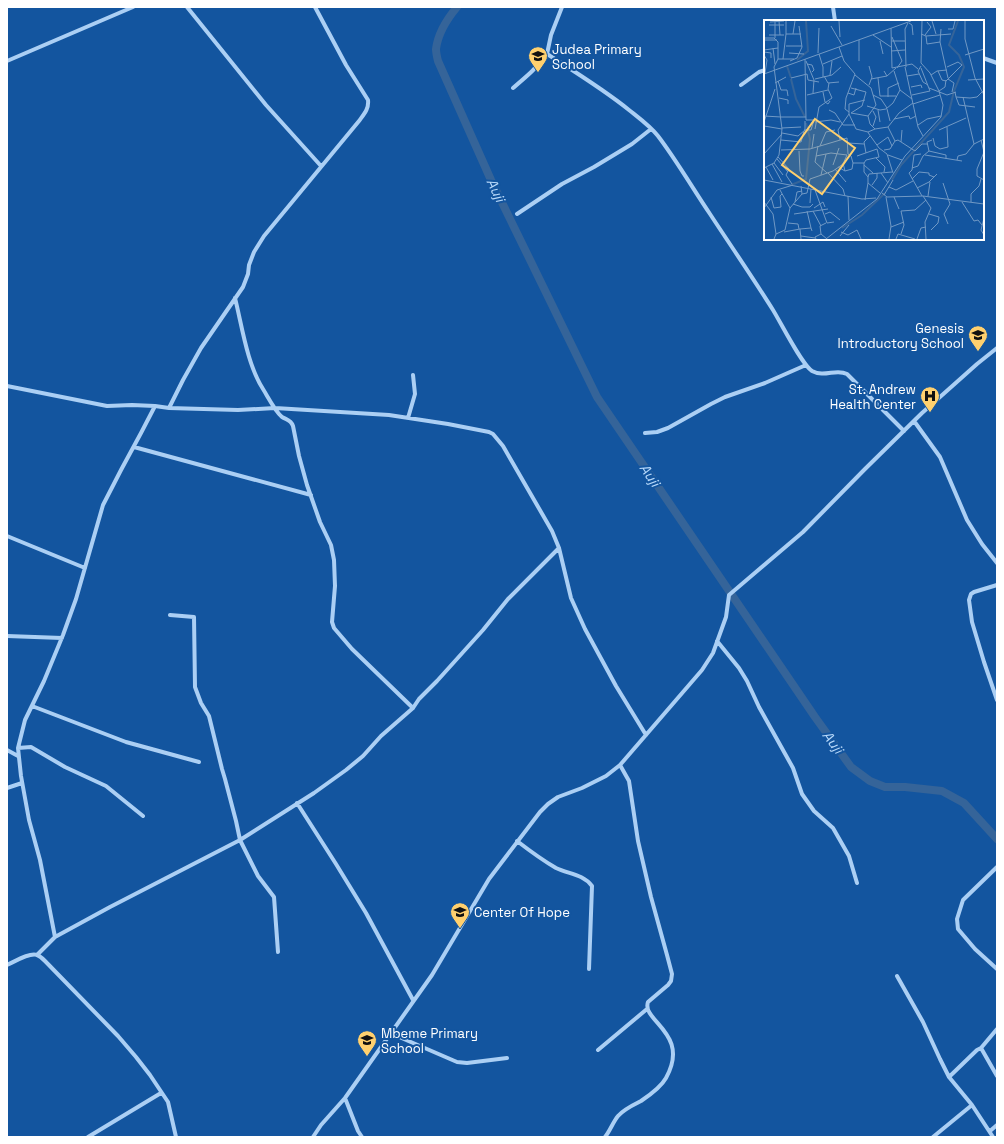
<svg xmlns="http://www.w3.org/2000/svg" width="1004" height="1144" font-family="'Space Grotesk',sans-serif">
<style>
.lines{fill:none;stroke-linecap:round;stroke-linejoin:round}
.canal{stroke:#356499;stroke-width:8}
.street{stroke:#abcff4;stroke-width:4}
.labels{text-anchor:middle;stroke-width:4;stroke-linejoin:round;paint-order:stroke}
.poi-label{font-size:13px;fill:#fff;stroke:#13559f;text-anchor:start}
.water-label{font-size:14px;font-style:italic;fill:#b8d9fa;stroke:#13559f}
.inset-river{fill:none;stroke:#356499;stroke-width:2}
.inset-road{fill:none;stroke:#7199c5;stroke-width:1}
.view{fill:#ffd06e;fill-opacity:0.15;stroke:#ffd06e;stroke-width:2}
.inset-edge{fill:none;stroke:#fff;stroke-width:2}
</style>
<rect width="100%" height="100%" fill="#13559f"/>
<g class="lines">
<!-- canal -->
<path class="canal" d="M457,7C447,19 438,33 436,49C436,53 437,57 438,61L491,180L597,397L815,717L851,767L870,781L885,787H905L942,791L964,803L997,839"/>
<!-- street -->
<path class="street" d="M187,7L266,105L321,166
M833,7L835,21
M547,54L551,35L562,7
M983,58L997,63
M7,61L133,7
M741,85L759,72L765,70
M513,88C526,77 537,68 547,54C575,72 603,89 629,110C639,118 650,126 658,136C677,161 693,189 710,214C731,246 753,278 773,310C781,323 802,365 812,371C825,378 836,368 847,374L904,431
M517,214L562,184L594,167L632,144L651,129
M235,298C242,326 247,364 263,389C268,397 275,411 282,417C287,420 291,420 293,426L299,456L307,485L320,522L331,545L334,560L335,586L332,622L334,628L352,649L413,708
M7,386L107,406L132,405L155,406
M169,408L238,410L275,408L389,415L448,424L489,432L493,434L503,446L552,531L559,548L571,598L585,629L616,686L646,735
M408,418L415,394L413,375
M914,421L940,457L967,520L982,544L997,563
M645,433L657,432L668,428L711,404L725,397L765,383L806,365
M134,447L311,495
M7,536L85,568
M997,585L974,592L971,594L969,600L972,622L984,662L997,700
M170,615L194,617L195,687L201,703L209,716L222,769L225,779L236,821L240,840L258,876L274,897L278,952
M7,636L62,638
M717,641L739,668L747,681L759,707L793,768L802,794L814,811L833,828L849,856L857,883
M32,706L126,742L199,762
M18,748L31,747L65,767L106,786L143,816
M7,750L18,756
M7,788L22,783
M297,803L336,864L366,913L413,1000
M517,841C530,851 542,860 556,868C568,874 583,874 592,886L589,969
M997,867L963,900L957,919L958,929L975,949L997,969
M55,937L40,860L29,820L21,776L18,748L25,720L44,681L63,635L76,599L103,505L121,470L141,433L155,406L169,408L183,380L201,348L243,287L248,274L249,265L254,252L264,236L359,121C364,114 369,109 368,100L346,65L315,7
M37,955L55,937L110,907L240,840L314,793L346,770L363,756L381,736L413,708L419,699L437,681L483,630L508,599L559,548
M7,965C14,962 30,952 37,955C40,956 43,959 45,961L118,1036L136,1057L150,1075L168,1102L176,1137
M897,976L923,1022L940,1059L949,1077L972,1105L993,1137
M390,1033L457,1062L467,1063L507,1058
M981,1048L997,1076
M598,1050L647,1009
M949,1077L977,1050L981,1048L997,1029
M345,1098L358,1131L362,1137
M990,1131L997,1125
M88,1137L161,1093
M313,1137L321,1125L345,1098L432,975L489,879L540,812L548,804L558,797L582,788L606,776L620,765L702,670L713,653L726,617L729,595L803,532L865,469L922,413L977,364L997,348
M605,1137C610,1131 613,1122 618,1116C624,1109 633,1105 641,1101C650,1095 661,1087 666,1078C691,1033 641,1021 648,1002L668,985L671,981L672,974L667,955L651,897L638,841L629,781L620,765
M933,1137L972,1105"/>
</g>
<!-- icons -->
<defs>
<g id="school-pin" transform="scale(1)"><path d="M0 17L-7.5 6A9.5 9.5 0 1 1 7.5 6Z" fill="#ffd06e" stroke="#13559f"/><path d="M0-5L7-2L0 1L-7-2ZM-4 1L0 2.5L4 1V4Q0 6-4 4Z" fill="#111"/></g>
<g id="hospital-pin" transform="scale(1)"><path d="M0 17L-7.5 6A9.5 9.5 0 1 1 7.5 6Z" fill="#ffd06e" stroke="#13559f"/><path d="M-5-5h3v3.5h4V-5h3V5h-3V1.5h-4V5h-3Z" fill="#111"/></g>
</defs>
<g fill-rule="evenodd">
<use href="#school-pin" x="538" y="56"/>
<use href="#school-pin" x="978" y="335"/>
<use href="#hospital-pin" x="930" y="396"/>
<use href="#school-pin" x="460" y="912"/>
<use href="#school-pin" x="367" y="1040"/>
</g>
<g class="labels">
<!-- poi labels -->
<g class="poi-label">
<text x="552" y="54">Judea Primary<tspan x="552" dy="15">School</tspan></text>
<text x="964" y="333" text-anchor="end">Genesis<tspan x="964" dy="15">Introductory School</tspan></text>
<text x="916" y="394" text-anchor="end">St. Andrew<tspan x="916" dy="15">Health Center</tspan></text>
<text x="474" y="917">Center Of Hope</text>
<text x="381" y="1038">Mbeme Primary<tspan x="381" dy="15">School</tspan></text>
</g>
<!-- water labels -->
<g class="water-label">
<text transform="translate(496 190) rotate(64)" y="5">Auji</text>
<text transform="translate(650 475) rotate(56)" y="5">Auji</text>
<text transform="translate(833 742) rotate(53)" y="5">Auji</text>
</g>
</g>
<!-- overview -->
<g transform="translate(764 20)">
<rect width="220" height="220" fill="#13559f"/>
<path class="inset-river" d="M33,40L44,31L42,1M23,46L27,58M27,59L32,79L41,97M128,160L137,145L185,92L190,71L200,47L195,35L185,25L194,1M27,165L42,159L46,119L42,103M78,208L98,195L121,173"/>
<path class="inset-road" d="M15,1L16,15M22,1V14M75,1L76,17M168,1L172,14M201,1V19L211,58L220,75M6,2L20,1M145,3L148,5L149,15M5,5H20M67,6L78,25M127,8L128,48L148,44L154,49M184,9H189L191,1M29,14L31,1M157,14L162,16L187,14M5,15H20M109,15L127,27M161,15L167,7L163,2M162,16L163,24L176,22L177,9M128,17L138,41L133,48M0,18H10L14,22V39L10,47L18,109L15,135L10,143L0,148M11,18V1M0,20H13M116,21L119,34M128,21H141M176,22L184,58M22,26H38M75,27L80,41L91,54L82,78L81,89L85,92M9,28L11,44M0,30L14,28M127,31L141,30M0,32L7,33V38M25,33L40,34M54,33L55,8M55,34L59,47V57M0,35L3,40L1,53M201,35L220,29M14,39H30M19,39L22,14H37M41,39L42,100H51M26,41L33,38L38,27L35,6M42,41L50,60L49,73M95,41V20M43,44L48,45L50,50L48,52M59,44L78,36M105,46L108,57L105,65M157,46L154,51L159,62L164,65M141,47L154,107L159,116M142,47L141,9L144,3M120,51L123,56L132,48M174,51L178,60L182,61M0,54L147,1M66,55L68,41M91,55L107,68L112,85L104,96M167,55L173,51L183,50M60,56L64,63L75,62M143,56L155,54M27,58L43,54L44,60L55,62M114,58L116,76H132M51,59L68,55L77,47M107,59L123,56M184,59L190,63L188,72M204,60L220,59M14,61L17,70H23L24,76M182,61L198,45L194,42L183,47M11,63L22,57M147,67L157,65L158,68M165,68L183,75L192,72M136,70L148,79M175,71L181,67L182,60M59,72L61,82L64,84L66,81M191,72L192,77L206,78L213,77L220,70M84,73L90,75L92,68M43,75L64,70M109,75L117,79L123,88M148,75L166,71L157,48M124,77V68L135,63M192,77L195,85L211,87M199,77L210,124M15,78L24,80V84M149,84L176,75M103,86L116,90L122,89L129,83L136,70L130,51M123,89L126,101M65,90L71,93L79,105H91M114,90L116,102M87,93L104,96L106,104L111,109L104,112L105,114L115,128L123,134L129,153M87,93L98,86L102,72L87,68M85,94L92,109L104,112M0,96L17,97M17,97H42M130,99L145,96L146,99L152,96M0,102L11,69M51,102L67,100L76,102M154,105L163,99L177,96M0,106L18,109M109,106L112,97L109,91M124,107L131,121M18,108L37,107M51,109L55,87L68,78L64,69L65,63M111,109L124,107L135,93L149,83M40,110H47L50,100M175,110L202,98M18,113L34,116L41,110V101M169,118L171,126L176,129L184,127L183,107M17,120L37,122L40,111M76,120L74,110L85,94V84L101,80M217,120L220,132L213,149V156L220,160M131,121L134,120L151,131L158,124H164M137,122L138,110M84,123L100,124M113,125L124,117L128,126M54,126L51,142L63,153M56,126L62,112L71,110M48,128L50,114M17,130L46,129L83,118L84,134L87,136L89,143H100V152L104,157V163L116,173M120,130L126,129L131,121M35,131L36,151L38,156H40M165,131L182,135V139M165,131L163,122L168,120M102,133L100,122L106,116M0,134L18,114M157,134L150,135L148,150L145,153L158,176M124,135L138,140M161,135L198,141M52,136L67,133L83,135M93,136L113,129L115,137L102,140L100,143M14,137L25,149L22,155L28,164M112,138L121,147L120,152M13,139L24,152M193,140L194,136L202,134L210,124L220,119M10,143L19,155M8,144L18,162M69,145L75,128M100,145L109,153M2,147L9,160M74,147L81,151L79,143M148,148L154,146L159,136L165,131M71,149L82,162M81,151L88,149L89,143M64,153L79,169L81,176M117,153L124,163M57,155L62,134M104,157L105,154L128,152M148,159L155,152L165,153V155L170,157M0,160L98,179L112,178M179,163L186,184L180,194L184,204M108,165L113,158V153M125,167L132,170L149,161M153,168L165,162L173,154M16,170L26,188M51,170L63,203L70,202M118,173L123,177L159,176M38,174L43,173L46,159L69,151L79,144L83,135M120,175L129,160M84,176L85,200M159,176L220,184M159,176L167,188L161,202L162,219M164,176L166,162M7,177L10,188L17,187L16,176L18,174M122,177L127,206L125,219M130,177L135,189M101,180L104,163M0,182L9,194L12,214M31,182L33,172L38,171M198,182L210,201L214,200L218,205M207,182V174L215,166L217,159M46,183L47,169M29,184L38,187H46L49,184M0,188L13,170L29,165M50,188L59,182L61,187M43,191L47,208M49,191L57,206M30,194L64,189M61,194L66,192L76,200M165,194L175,197L174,203L167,210M220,198L217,210L220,215M24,203L34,204L35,209M127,207L140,202M20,212L36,209M77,212L84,215L93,210L97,219M57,214L56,206L62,203M137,214L140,205L137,191L151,190L162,180M37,216L51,218M76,216L85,205M10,219L12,214L21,210L26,188L38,174L37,166M37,219L36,209L47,208L48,211M52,219L51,217L57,214L63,219M62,219L113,179L141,136L177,97L179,85L175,71L166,53L157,43L158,1M132,219L134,214L151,219M153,219L157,208L162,207"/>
<path class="view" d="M51,99L91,128L58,174L18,145Z"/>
<rect width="220" height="220" class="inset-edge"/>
</g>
<!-- border -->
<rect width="1004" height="1144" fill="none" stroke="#ffffff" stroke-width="16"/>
</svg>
